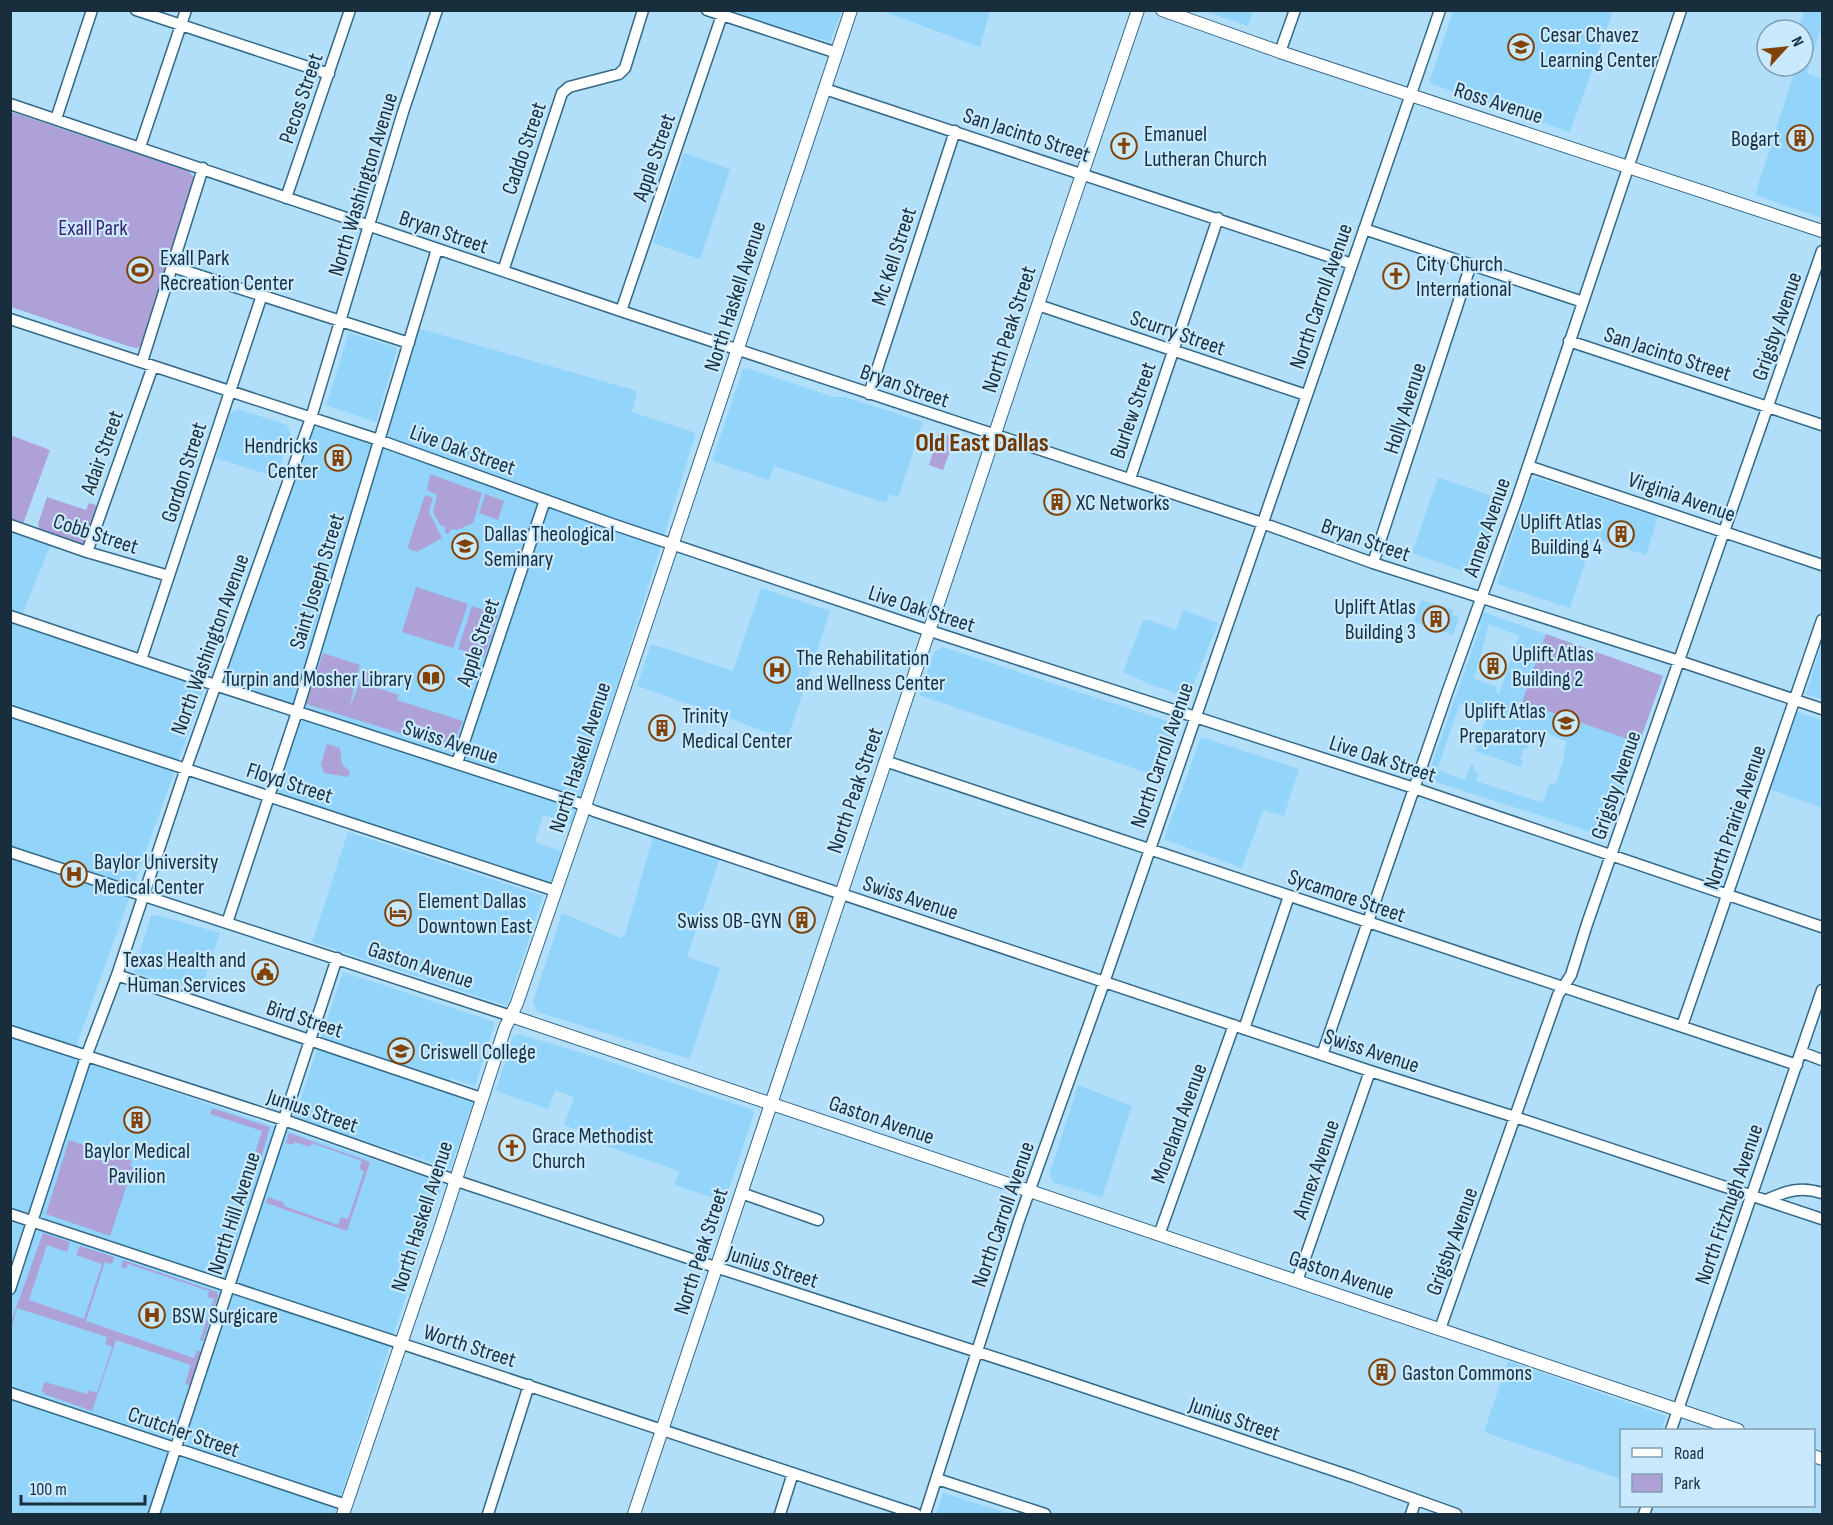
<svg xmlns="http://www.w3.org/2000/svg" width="1833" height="1525" font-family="'Sofia Sans Condensed',sans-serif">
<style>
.built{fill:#93d4fb;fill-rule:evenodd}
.green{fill:#ada1d7}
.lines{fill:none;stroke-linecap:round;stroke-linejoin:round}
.minor-casing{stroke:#336988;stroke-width:13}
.major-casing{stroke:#336988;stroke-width:14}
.minor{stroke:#fff;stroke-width:10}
.major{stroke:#fff;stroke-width:12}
.labels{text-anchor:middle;stroke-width:4.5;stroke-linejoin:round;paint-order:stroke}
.poi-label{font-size:22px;fill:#182e3c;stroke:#c8e9fe;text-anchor:start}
.street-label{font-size:22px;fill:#182e3c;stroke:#c8e9fe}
.park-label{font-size:22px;fill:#3e1e73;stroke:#c8e9fe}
.quarter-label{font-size:26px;font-weight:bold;fill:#703700;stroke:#c8e9fe}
</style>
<rect width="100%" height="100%" fill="#b1def9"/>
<!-- built -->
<path class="built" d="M728,11H842L830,42Z
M882,11H990L980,47Z
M1205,11H1253L1248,26Z
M1453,11H1613L1570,132L1429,83Z
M1804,11H1822V24L1807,73L1822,79V218L1755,195L1795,70L1786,66H1803V30H1798Z
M684,153L730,169L700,259L653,243Z
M414,327L637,391L632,412L696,433L574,825L543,815L535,842L563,852L552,882L275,795L303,710L221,685L311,425L318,428L320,421L380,440Z
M349,333L395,347L397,350L376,422L326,405Z
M747,368L834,397H845L923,422L898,497L889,494L886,503L774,466L769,480L712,461L743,369Z
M238,409L287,425L291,435L276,477L216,458L230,413Z
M1438,477L1503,500L1477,576L1412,553Z
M1537,478L1658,517L1646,555L1593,538L1570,608L1497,584L1531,480Z
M10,530L51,544L19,622L204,689L72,1058L443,1183L335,1514H11Z
M761,588L830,611L787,740L718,714L637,686L651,644L733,671Z
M1421,600L1453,610L1452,615L1459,617L1453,635L1414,622Z
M1472,608L1663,676L1609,830L1601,835L1436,782L1430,769L1481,625L1468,620ZM1489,624L1519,636L1499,694L1495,692L1497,687L1474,678ZM1460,704L1488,714L1475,751L1521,767L1523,760L1520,759L1524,749H1527L1531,736L1539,739L1542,732L1567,741L1563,755L1565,756L1557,780L1554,785L1549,784L1543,803L1476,781L1478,773L1473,771L1474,765L1471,764L1465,780L1437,770Z
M1183,610L1218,623L1191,691L1179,694L1149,684L1123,672L1143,621L1148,620L1176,630Z
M1822,642V699L1806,694Z
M943,647L1179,725L1165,779L919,695L934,652Z
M1798,712L1822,720V808L1769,789L1794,715Z
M1201,737L1299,769L1284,816L1263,810L1242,868L1164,839Z
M348,832L543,896L507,1006L312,942Z
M653,837L720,858L687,957L720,968L690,1059L537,1012L533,1002L562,913L621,938L625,935Z
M156,915L220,933L200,993L136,973L134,970L151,916Z
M343,972L495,1022L475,1086L451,1078L446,1089L474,1100L450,1170L423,1159L427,1146L422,1159L294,1119Z
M519,1034L589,1055L753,1110L754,1113L725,1202L675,1185L679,1171L598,1143L600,1138L564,1125L574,1097L555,1090L548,1109L496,1091L513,1036Z
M1078,1085L1132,1106L1102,1197L1052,1182L1050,1173Z
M1508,1361L1666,1416L1661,1430H1622L1621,1479L1484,1432Z
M943,1493L1011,1514H936Z"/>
<!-- green -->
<path class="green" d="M11,112L188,171L195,178L142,345L137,348L131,347L11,307Z
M939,432L955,438L943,470L929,465Z
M10,435L50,450L23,524L11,519Z
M430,474L482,493L473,523L457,530L452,529L448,534L445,533V527L440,525L433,512L437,495L427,490Z
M485,494L504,501L498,520L479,513Z
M425,495L433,498L429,512L442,538L417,552L409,549L408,546Z
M47,497L86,510L89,503L99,506L85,547L40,531L38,524Z
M416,587L468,604L453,648L402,632Z
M472,606L498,615L484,657L458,649Z
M1546,634L1663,676L1639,743L1522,702Z
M323,653L360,665L349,709L364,671L375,674L371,686L399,695L397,700L463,721L451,749L306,704Z
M327,744L340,748L342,764L350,772L348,777L324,773L321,764Z
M212,1108L270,1127L260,1162L253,1160L262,1131L210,1114Z
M289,1133L370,1162L347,1231L266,1203L268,1197L285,1203L284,1206L338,1225L341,1217L348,1219L364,1171L359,1169L362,1161L312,1143L310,1147L294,1142L293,1145L286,1143Z
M69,1140L132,1161L130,1166L133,1167L110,1236L46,1214Z
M43,1233L70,1242L67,1252L47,1245L29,1300L84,1319L102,1264L76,1255L80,1246L114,1257L112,1264L105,1262L86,1321L194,1358L197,1350L202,1352L191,1385L185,1384L191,1365L116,1340L92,1411L44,1394L45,1392L41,1391L45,1382L87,1394L89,1390L97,1393L112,1347L105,1344L107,1337L17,1308L11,1329V1322Z
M123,1260L217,1292L218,1296L203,1341L200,1340L214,1299L207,1297L209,1291L128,1264L126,1269L121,1267Z"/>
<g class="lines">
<!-- minor casing -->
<g class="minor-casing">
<path id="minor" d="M136,10L329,74
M707,10L837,53
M1280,52L1295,10
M825,89L1352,264
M10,104L621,311L1262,523L1373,563L1679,661L1822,709
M56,119L92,10
M140,147L186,10
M286,198L350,10
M1364,229L1583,302
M173,267L409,343
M503,271L562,93L569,87L619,74L625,68L643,10
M1038,305L1306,395
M621,311L722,15
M10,319L373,438L612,524L918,627L1408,786L1822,927
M1569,341L1822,425
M142,362L203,168
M869,394L955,131
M1528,466L1822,565
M1130,479L1218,218
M10,525L87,552L169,576
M87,552L153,366
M1373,563L1471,264
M10,616L215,685L578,803L594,811L1370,1071L1515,1117L1822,1219
M141,660L262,295
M10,711L556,891
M885,761L1797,1065
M457,763L545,500
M10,852L511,1016
M227,923L297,712L437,249
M117,975L481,1098
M1682,1026L1822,620
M1244,1029L1289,896
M10,1031L284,1120L463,1183L706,1264L1024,1367L1353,1477L1456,1514
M1801,1052L1822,1060
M1322,1055L1447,693L1517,499L1681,10
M741,1193L818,1220
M1766,1200C1786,1191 1801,1186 1822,1193
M10,1214L916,1514
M1159,1235L1234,1025
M1297,1281L1370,1071
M10,1289L86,1057L117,975L186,768L311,418L403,112L437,10
M1440,1329L1558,995L1571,975L1587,924L1822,251
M10,1393L346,1505
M1671,1430L1822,990
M937,1479L1045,1514
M154,1514L337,958
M488,1514L529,1385
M780,1514L793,1473
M925,1514L1019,1220L1101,991L1440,10
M1411,1514L1416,1500
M1644,1514L1647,1506"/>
</g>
<!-- major casing -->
<g class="major-casing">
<path id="major" d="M1162,10L1280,52L1822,231
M511,1016L1738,1430
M1814,1456L1822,1459
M343,1514L439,1232L505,1028L517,1003L585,806L851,10
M634,1514L1060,239L1138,10"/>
</g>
<!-- minor -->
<use href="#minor" class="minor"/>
<!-- major -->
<use href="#major" class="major"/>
</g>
<!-- icons -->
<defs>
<g id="school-ring" transform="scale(1.35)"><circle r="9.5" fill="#c8e9fe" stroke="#824206" stroke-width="1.5"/><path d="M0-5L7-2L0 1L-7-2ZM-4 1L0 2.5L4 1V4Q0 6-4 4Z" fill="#824206"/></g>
<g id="building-ring" transform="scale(1.35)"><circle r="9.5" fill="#c8e9fe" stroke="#824206" stroke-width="1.5"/><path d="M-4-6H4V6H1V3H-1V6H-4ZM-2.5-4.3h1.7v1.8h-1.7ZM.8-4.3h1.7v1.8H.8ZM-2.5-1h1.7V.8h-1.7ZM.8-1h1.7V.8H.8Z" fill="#824206"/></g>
<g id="church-ring" transform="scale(1.35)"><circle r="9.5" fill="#c8e9fe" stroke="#824206" stroke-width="1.5"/><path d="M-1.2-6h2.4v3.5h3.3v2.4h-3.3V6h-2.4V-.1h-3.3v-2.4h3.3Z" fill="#824206"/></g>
<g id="stadium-ring" transform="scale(1.35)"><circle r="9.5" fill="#c8e9fe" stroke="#824206" stroke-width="1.5"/><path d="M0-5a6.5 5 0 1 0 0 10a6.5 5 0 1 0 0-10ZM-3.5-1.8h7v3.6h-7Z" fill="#824206"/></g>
<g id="university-ring" transform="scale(1.35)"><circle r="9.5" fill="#c8e9fe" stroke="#824206" stroke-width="1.5"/><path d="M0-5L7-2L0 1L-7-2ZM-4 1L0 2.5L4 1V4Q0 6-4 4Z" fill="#824206"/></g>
<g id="hospital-ring" transform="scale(1.35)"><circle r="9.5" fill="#c8e9fe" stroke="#824206" stroke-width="1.5"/><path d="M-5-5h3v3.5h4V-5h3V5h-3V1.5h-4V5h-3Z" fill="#824206"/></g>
<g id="library-ring" transform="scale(1.35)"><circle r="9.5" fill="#c8e9fe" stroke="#824206" stroke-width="1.5"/><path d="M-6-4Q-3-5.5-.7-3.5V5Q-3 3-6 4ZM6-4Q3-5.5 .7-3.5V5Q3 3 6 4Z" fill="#824206"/></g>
<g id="hotel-ring" transform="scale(1.35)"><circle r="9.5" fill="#c8e9fe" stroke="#824206" stroke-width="1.5"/><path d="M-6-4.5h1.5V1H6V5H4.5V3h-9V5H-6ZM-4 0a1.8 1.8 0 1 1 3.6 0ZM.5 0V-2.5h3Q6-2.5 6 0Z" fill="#824206"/></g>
<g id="civic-ring" transform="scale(1.35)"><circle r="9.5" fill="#c8e9fe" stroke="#824206" stroke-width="1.5"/><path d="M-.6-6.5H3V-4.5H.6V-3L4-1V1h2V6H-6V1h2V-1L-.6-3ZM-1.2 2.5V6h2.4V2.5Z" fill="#824206"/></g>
</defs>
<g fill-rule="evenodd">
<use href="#school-ring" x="1521" y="47"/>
<use href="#building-ring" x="1800" y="138"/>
<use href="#church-ring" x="1124" y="146"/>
<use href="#stadium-ring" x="140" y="270"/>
<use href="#church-ring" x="1396" y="276"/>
<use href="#building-ring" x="338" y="458"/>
<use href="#building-ring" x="1057" y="502"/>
<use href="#building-ring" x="1621" y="534"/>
<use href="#university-ring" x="465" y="546"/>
<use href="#building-ring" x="1436" y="619"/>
<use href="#building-ring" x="1493" y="666"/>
<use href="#hospital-ring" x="777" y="670"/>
<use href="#library-ring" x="431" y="678"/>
<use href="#school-ring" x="1566" y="723"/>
<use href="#building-ring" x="662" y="728"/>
<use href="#hospital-ring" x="74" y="874"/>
<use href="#hotel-ring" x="398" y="913"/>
<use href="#building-ring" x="802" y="920"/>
<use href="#civic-ring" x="265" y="972"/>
<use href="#university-ring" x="401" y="1051"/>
<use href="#building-ring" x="137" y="1120"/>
<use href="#church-ring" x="512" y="1148"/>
<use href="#hospital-ring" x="152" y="1315"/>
<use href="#building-ring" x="1382" y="1372"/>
</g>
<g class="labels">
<!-- poi labels -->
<g class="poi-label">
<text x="1540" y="42">Cesar Chavez<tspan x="1540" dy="25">Learning Center</tspan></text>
<text x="1144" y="141">Emanuel<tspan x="1144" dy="25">Lutheran Church</tspan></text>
<text x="1780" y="146" text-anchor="end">Bogart</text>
<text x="160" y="265">Exall Park<tspan x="160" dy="25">Recreation Center</tspan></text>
<text x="1416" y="271">City Church<tspan x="1416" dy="25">International</tspan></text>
<text x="318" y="453" text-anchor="end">Hendricks<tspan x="318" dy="25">Center</tspan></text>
<text x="1076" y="510">XC Networks</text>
<text x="1602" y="529" text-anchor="end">Uplift Atlas<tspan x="1602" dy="25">Building 4</tspan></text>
<text x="484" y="541">Dallas Theological<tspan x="484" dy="25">Seminary</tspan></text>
<text x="1416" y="614" text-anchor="end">Uplift Atlas<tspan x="1416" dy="25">Building 3</tspan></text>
<text x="1512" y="661">Uplift Atlas<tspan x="1512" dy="25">Building 2</tspan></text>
<text x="796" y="665">The Rehabilitation<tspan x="796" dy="25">and Wellness Center</tspan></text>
<text x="412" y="686" text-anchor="end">Turpin and Mosher Library</text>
<text x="1546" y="718" text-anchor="end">Uplift Atlas<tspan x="1546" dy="25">Preparatory</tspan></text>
<text x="682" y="723">Trinity<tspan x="682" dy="25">Medical Center</tspan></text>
<text x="94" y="869">Baylor University<tspan x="94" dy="25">Medical Center</tspan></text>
<text x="418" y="908">Element Dallas<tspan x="418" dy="25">Downtown East</tspan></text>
<text x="782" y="928" text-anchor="end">Swiss OB-GYN</text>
<text x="246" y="967" text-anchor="end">Texas Health and<tspan x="246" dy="25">Human Services</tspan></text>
<text x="420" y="1059">Criswell College</text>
<text x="532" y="1143">Grace Methodist<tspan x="532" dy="25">Church</tspan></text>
<text x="137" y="1158" text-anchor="middle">Baylor Medical<tspan x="137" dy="25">Pavilion</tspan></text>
<text x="172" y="1323">BSW Surgicare</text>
<text x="1402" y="1380">Gaston Commons</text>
</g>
<!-- street labels -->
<g class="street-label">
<text transform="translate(300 98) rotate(-71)" y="8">Pecos Street</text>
<text transform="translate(1499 102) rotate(18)" y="8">Ross Avenue</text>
<text transform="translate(1027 134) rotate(18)" y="8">San Jacinto Street</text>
<text transform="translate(523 148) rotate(-71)" y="8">Caddo Street</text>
<text transform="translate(653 157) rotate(-71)" y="8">Apple Street</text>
<text transform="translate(362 184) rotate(-73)" y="8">North Washington Avenue</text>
<text transform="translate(444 231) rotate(19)" y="8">Bryan Street</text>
<text transform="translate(893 256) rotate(-72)" y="8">Mc Kell Street</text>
<text transform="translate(734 296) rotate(-72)" y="8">North Haskell Avenue</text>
<text transform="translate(1320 296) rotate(-71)" y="8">North Carroll Avenue</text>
<text transform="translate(1776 326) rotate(-71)" y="8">Grigsby Avenue</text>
<text transform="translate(1008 329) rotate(-72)" y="8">North Peak Street</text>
<text transform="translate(1178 332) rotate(19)" y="8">Scurry Street</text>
<text transform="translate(1668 353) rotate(18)" y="8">San Jacinto Street</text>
<text transform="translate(905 385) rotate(19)" y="8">Bryan Street</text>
<text transform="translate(1404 408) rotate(-72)" y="8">Holly Avenue</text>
<text transform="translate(1132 410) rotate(-71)" y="8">Burlew Street</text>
<text transform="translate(463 449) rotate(20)" y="8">Live Oak Street</text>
<text transform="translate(101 452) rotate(-70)" y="8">Adair Street</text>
<text transform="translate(183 472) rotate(-72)" y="8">Gordon Street</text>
<text transform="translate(1682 496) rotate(19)" y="8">Virginia Avenue</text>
<text transform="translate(1486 527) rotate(-71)" y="8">Annex Avenue</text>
<text transform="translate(96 533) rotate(18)" y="8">Cobb Street</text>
<text transform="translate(1366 539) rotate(19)" y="8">Bryan Street</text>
<text transform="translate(316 581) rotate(-73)" y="8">Saint Joseph Street</text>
<text transform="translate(922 608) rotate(18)" y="8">Live Oak Street</text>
<text transform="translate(477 642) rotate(-71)" y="8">Apple Street</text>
<text transform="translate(209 644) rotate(-70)" y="8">North Washington Avenue</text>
<text transform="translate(451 741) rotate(18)" y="8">Swiss Avenue</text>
<text transform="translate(1161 755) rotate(-71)" y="8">North Carroll Avenue</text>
<text transform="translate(579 757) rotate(-72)" y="8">North Haskell Avenue</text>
<text transform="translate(1383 758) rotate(18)" y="8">Live Oak Street</text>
<text transform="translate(290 782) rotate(18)" y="8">Floyd Street</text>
<text transform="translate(1615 785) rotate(-71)" y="8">Grigsby Avenue</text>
<text transform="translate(854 790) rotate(-71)" y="8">North Peak Street</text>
<text transform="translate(1734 817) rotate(-71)" y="8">North Prairie Avenue</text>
<text transform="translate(1347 895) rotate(19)" y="8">Sycamore Street</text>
<text transform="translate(911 897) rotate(18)" y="8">Swiss Avenue</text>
<text transform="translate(421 964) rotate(18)" y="8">Gaston Avenue</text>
<text transform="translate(305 1018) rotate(18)" y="8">Bird Street</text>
<text transform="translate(1372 1050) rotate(18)" y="8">Swiss Avenue</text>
<text transform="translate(313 1110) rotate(19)" y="8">Junius Street</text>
<text transform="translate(882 1119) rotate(19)" y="8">Gaston Avenue</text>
<text transform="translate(1178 1123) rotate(-70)" y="8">Moreland Avenue</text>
<text transform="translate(1315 1169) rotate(-71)" y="8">Annex Avenue</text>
<text transform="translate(1728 1204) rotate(-71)" y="8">North Fitzhugh Avenue</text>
<text transform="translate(233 1213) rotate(-72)" y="8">North Hill Avenue</text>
<text transform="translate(1002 1214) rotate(-71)" y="8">North Carroll Avenue</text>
<text transform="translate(421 1216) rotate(-72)" y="8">North Haskell Avenue</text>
<text transform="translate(1451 1241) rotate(-70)" y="8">Grigsby Avenue</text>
<text transform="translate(700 1251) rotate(-72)" y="8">North Peak Street</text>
<text transform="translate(773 1266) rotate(18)" y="8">Junius Street</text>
<text transform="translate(1342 1274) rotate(19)" y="8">Gaston Avenue</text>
<text transform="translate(470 1345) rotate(18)" y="8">Worth Street</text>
<text transform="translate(1235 1418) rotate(19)" y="8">Junius Street</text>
<text transform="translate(184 1431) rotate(19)" y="8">Crutcher Street</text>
</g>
<!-- park labels -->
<g class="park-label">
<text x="93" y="235">Exall Park</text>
</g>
<!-- quarter labels -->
<g class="quarter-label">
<text x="982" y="451">Old East Dallas</text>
</g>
</g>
<!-- border -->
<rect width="1833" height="1525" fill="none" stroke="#182e3c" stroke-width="24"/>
<!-- legend -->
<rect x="1620" y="1429" width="195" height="78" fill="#c8e9fe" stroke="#829eb0" stroke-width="1.5"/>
<rect x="1632" y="1448" width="30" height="9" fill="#ffffff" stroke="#829eb0" stroke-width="1.5"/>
<text x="1674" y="1459" font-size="18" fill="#182e3c">Road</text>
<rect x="1632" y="1474" width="30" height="18" fill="#ada1d7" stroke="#829eb0" stroke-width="1.5"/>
<text x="1674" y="1489" font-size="18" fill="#182e3c">Park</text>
<!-- north arrow -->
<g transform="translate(1785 48) rotate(63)"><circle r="28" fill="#c8e9fe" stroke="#829eb0" stroke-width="1.5"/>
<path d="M0-4.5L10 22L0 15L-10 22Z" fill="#824206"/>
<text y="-9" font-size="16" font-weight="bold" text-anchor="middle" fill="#182e3c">N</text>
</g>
<!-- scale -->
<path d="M21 1495v9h124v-9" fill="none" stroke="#182e3c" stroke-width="3"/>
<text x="30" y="1495" font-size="18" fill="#182e3c" stroke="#c8e9fe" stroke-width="4.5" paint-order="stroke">100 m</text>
</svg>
